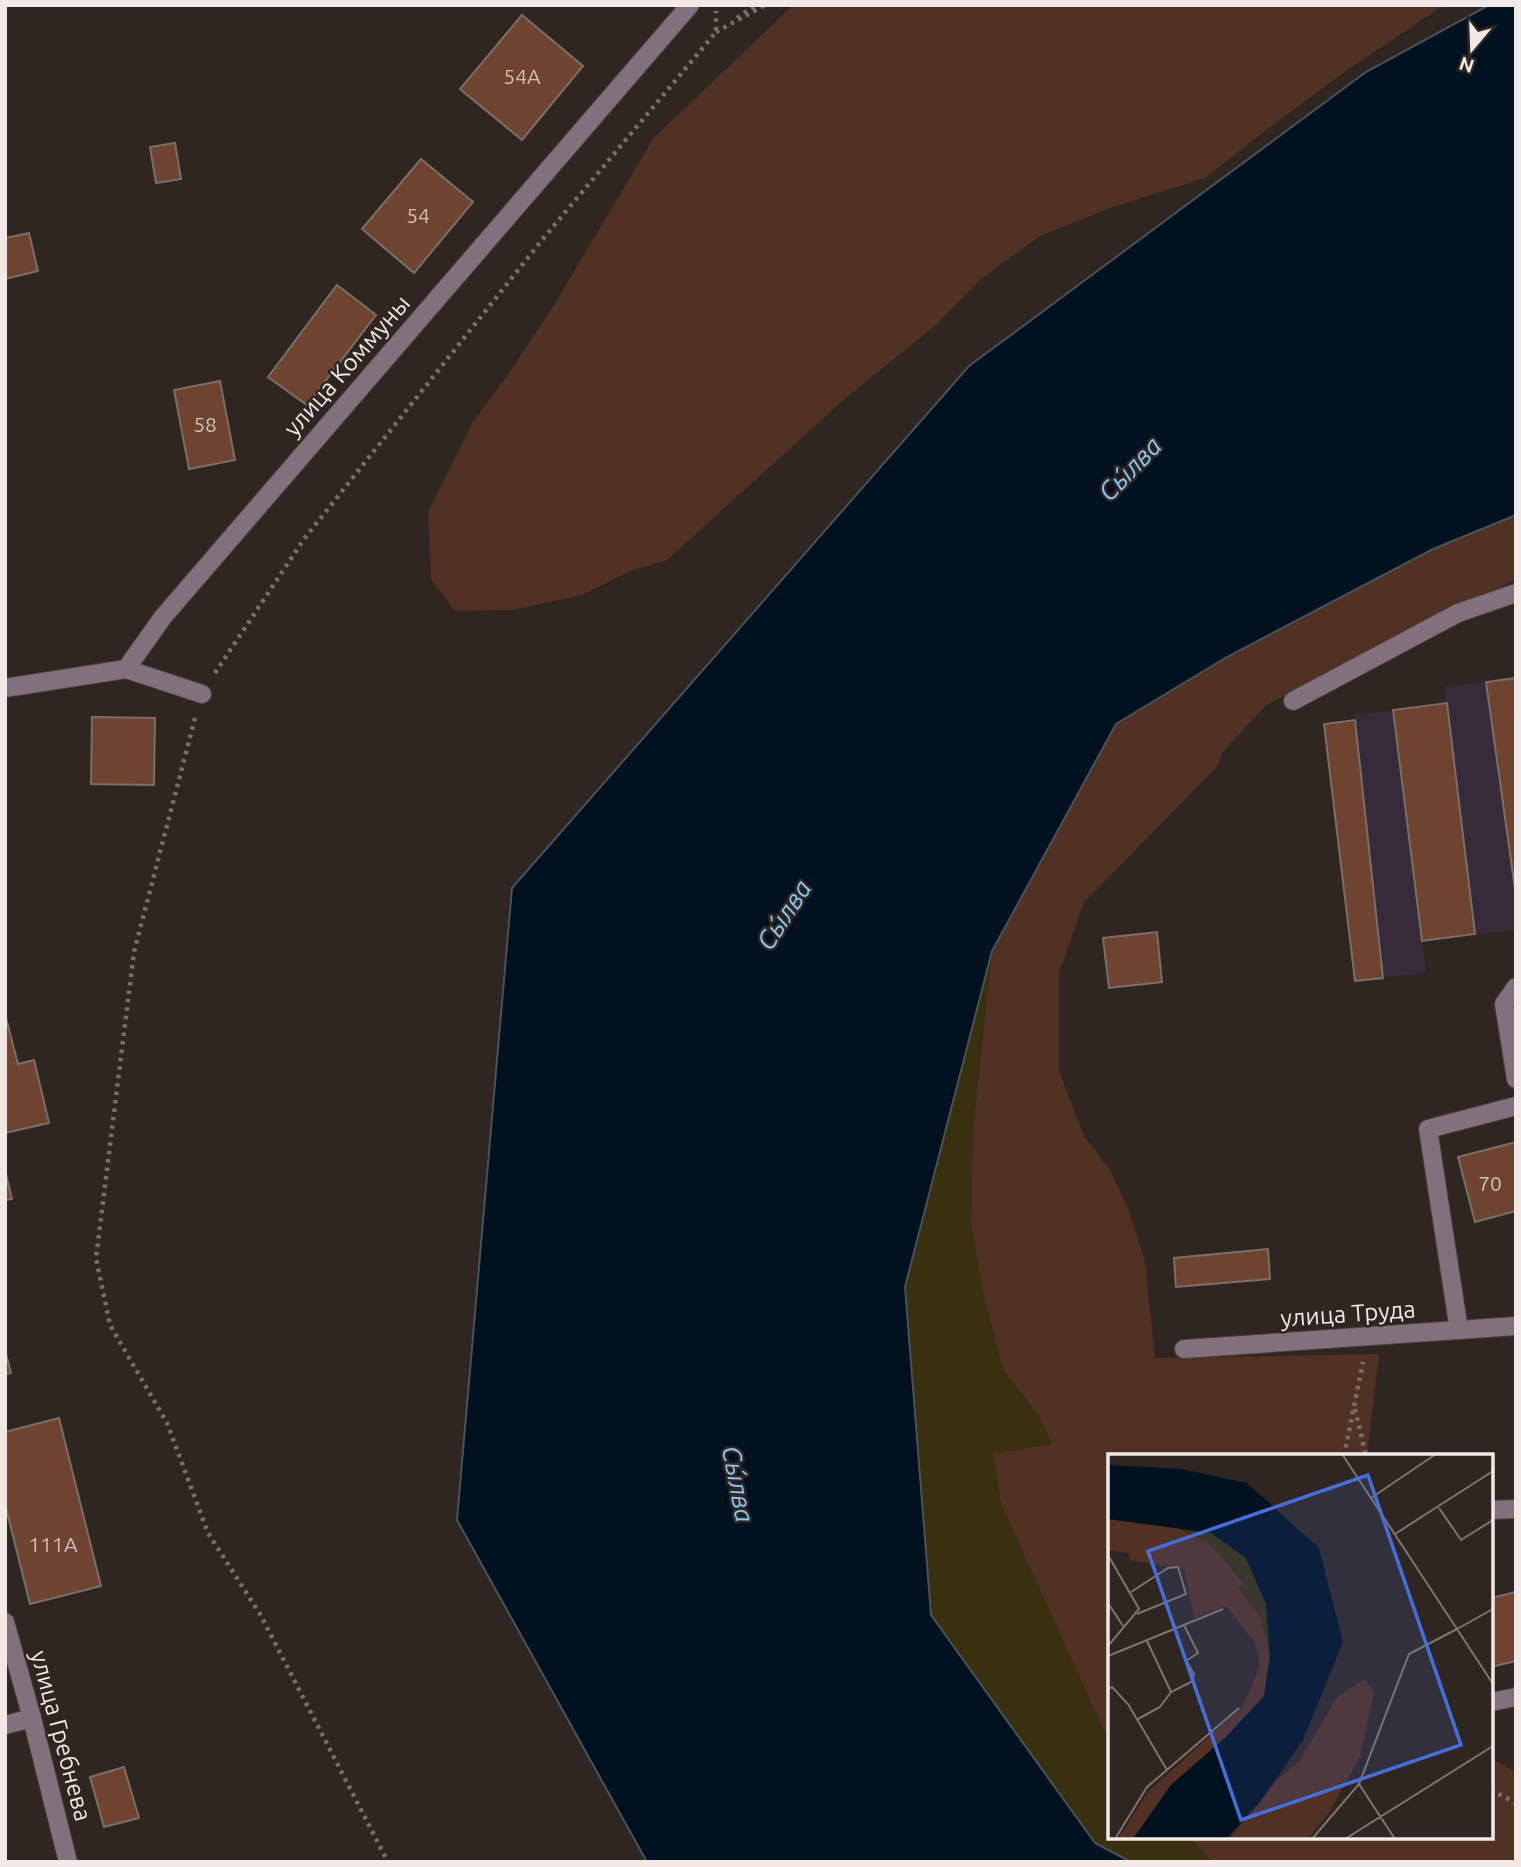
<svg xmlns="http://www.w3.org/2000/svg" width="1521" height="1867" font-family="Ubuntu,sans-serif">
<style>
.industrial{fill:#382b39}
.green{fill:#503123}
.sand{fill:#38300f}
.water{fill:#01111f;stroke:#49525b;stroke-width:2}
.building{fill:#6e4330;stroke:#7b6e68;stroke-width:2}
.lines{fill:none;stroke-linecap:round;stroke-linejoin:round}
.minor-casing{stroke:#4b413d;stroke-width:20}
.path{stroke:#786f6a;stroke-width:4.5;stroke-dasharray:3.5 5;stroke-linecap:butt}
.minor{stroke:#83707d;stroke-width:18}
.labels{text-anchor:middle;stroke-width:5;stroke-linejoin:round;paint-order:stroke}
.number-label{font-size:21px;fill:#d0c0b8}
.street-label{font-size:24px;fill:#f1e9e6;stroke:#302621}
.water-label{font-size:26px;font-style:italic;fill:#88c7f9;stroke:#302621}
.inset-road{fill:none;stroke:#7d7470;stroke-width:2}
.view{fill:#476ddb;fill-opacity:0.15;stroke:#476ddb;stroke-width:3.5}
.inset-edge{fill:none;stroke:#f1e9e6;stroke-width:3.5}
</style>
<rect width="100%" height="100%" fill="#302621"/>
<!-- industrial -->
<path class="industrial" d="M1516,678V930L1422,941L1426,973L1355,981L1324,724L1354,720V715L1446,704L1445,687Z"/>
<!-- green -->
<path class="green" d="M793,5H1444L1350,68L1270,127L1205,178L1113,207L1040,236L982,278L936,325L848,396L667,560L631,571L582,595L512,610L455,611L431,579L428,512L473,422L509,373L556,302L653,139Z
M1516,515V579L1266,705L1222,753L1217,767L1084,902L1059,973V1071L1084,1136L1110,1170L1128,1208L1145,1261L1155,1358L1379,1354L1367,1456H1110V1744L1001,1504L993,1453L1052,1444L1039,1416L1003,1370L983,1293L971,1225L973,1129L992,951L1116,724L1225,658L1433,549Z
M1491,1758L1516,1772V1862H1212L1190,1837H1491Z"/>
<!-- sand -->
<path class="sand" d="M992,951L973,1129L971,1225L983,1293L1003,1370L1039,1416L1052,1444L993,1454L1001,1504L1110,1744V1837H1190L1212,1862H1131L1095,1843L931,1615L905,1287Z"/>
<!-- water -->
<path class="water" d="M1489,5H1516V515L1433,549L1225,658L1116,724L992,951L905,1287L931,1615L1095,1843L1131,1862H647L457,1520L512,888L969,366L1366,72Z"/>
<!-- building -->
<path class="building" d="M522,15L583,66L522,140L460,89Z
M175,143L181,179L156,183L150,147Z
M421,159L473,202L414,273L362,229Z
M29,233L38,271L5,279V238Z
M337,285L376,315L307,405L268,377Z
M220,381L235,460L189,469L174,390Z
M1516,678V896L1486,682Z
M1447,703L1475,934L1422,941L1393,710Z
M92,717L155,718L154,785L91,784Z
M1355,720L1383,978L1355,981L1324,724Z
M1157,932L1162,982L1109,988L1103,938Z
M5,1014L18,1064L34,1060L49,1123L5,1133Z
M1516,1142V1211L1475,1222L1458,1157Z
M5,1170L12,1199L5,1200Z
M1268,1249L1270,1279L1176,1287L1174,1258Z
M5,1350L11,1373L5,1374Z
M59,1418L101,1586L30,1604L5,1504V1432Z
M1516,1592V1661L1491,1667V1598Z
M124,1767L139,1818L104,1827L90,1777Z"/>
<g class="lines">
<!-- minor casing -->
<g class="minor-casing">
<path id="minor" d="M126,669L202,694
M5,688L126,669L163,617L690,5
M1293,701L1458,613L1516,593
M1516,987L1504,1004L1516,1079
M1459,1330L1428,1129L1516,1106
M1184,1349L1516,1326
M1491,1510L1516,1509
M5,1622L32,1718L68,1862
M1491,1702L1516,1697
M5,1725L32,1718"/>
</g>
<!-- path -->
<path class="path" d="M737,18L755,5
M716,32L765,5
M215,673L304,539L542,240L716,32V11
M195,718L134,952L96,1258L110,1325L167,1423L208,1533L260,1614L388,1862
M1355,1409L1366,1456
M1344,1456L1363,1362
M1491,1790L1516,1803"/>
<!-- minor -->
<use href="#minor" class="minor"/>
</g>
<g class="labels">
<!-- number labels -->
<g class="number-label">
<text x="522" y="84">54А</text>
<text x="418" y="223">54</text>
<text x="205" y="432">58</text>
<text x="1490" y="1191">70</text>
<text x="53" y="1552">111А</text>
</g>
<!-- street labels -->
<g class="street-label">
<text transform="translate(347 366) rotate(-49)" y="8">улица Коммуны</text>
<text transform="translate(1348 1314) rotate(-4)" y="8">улица Труда</text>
<text transform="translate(61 1736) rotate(75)" y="8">улица Гребнева</text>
</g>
<!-- water labels -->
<g class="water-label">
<text transform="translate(1130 469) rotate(-46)" y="9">Сы́лва</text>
<text transform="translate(784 915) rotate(-57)" y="9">Сы́лва</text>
<text transform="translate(738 1484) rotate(79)" y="9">Сы́лва</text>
</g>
</g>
<!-- overview -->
<g transform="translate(1108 1454)">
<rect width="385" height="385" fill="#302621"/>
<path d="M0,65L70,74L104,92L137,130L130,134L152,162L162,203L156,242L118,283L63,331L25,385H10L39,339L135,252L151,214V203L147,189L118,152L86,164L76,115L22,106L21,99L0,96ZM257,225L266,238L252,303L222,357L200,385H121L170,325L191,308L229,243Z" fill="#503123"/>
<path d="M70,74L103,79L138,104L158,150L162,203L152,162L129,134L137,130L133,123L104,92Z" fill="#38300f"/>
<path d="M0,11L73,15L139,29L211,94L235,188L195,286L152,348L118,385H25L63,331L118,283L156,242L162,203L158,150L138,104L103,79L0,65Z" fill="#01111f"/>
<path class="inset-road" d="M263,44L328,0M331,54L353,86L385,66M287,80L385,17M0,101L31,155L0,192M23,138L60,114L70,113L78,140L29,160M0,149L15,172M385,155L349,175L385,230M39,187L63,238M0,202L115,155M0,235L4,233L20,250L59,316M30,265L52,253L63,238L83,228L86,220L78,207L90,199L76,171M251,330L287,385M7,385L39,333L131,254M204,385L251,330L301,200L349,175L234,0M237,385L385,292"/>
<path class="view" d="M260,21L353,291L133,366L40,97Z"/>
<rect width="385" height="385" class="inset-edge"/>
</g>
<!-- border -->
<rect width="1521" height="1867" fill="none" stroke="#f1e9e6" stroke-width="14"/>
<!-- north arrow -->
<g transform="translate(1472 49) rotate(199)" stroke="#302621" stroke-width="5" paint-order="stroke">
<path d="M0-5L12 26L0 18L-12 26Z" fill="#f1e9e6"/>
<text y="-10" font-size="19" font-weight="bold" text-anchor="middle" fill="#f1e9e6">N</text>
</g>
</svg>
